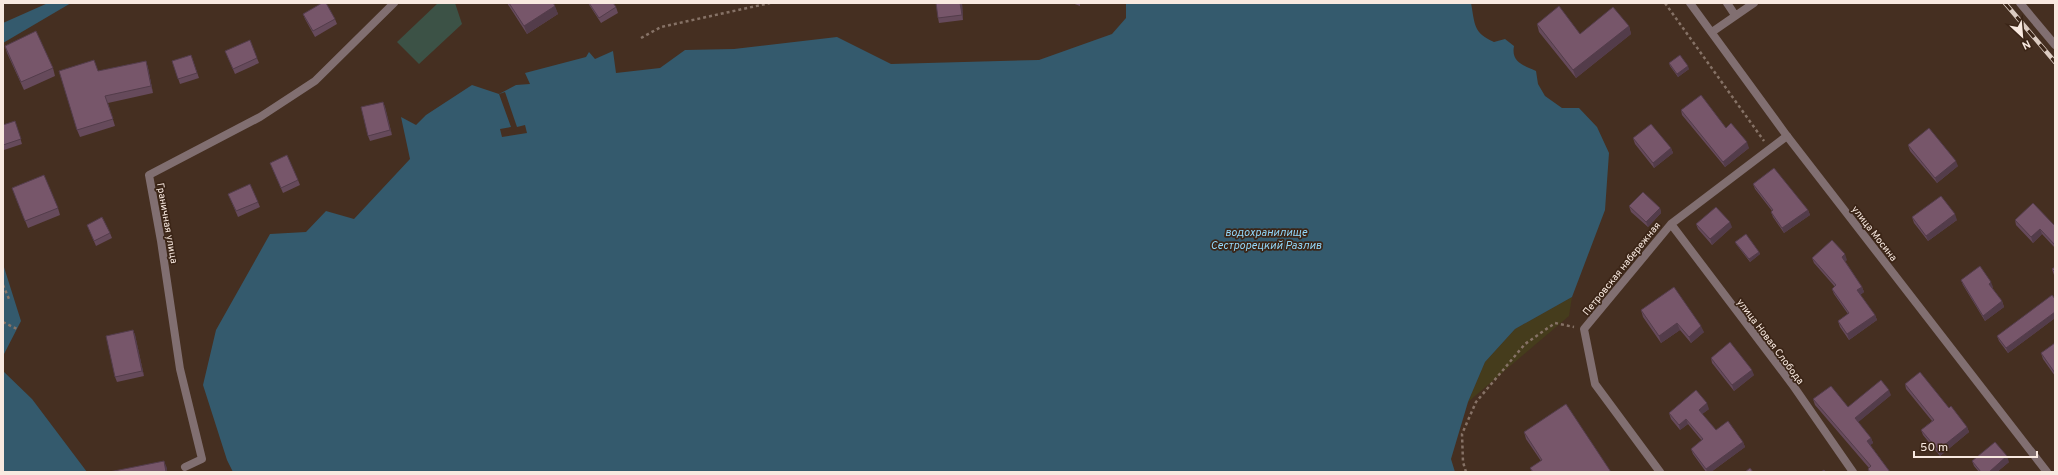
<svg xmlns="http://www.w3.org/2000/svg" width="2058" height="475" font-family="Overpass,sans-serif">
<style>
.green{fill:#3c5246}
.sand{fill:#453c1c}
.water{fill:#345a6d}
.pier{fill:#452f21}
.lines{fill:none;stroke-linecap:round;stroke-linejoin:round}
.path{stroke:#867266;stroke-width:2.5;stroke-dasharray:3 3;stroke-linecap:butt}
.service{stroke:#816f71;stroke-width:8}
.minor{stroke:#816f71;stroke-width:8}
.tertiary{stroke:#816f71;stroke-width:8}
.rail-casing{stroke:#dcccc2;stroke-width:4.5}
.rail{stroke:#3b2517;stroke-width:3;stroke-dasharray:9;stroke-linecap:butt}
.wall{fill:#664a5b}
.shaded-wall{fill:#533c4a}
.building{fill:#77566a;stroke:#533c4a}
.labels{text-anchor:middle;stroke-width:3.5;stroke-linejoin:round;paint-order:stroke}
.street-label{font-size:10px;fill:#f8e9e0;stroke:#3b2517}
.water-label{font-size:11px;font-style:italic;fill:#92d6f8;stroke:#3b2517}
</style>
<rect width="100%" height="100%" fill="#452f21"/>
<!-- green -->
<path class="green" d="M438,3H455L462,24L419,64L397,42Z"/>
<!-- sand -->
<path class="sand" d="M1572,297L1569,316L1468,402L1485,362L1515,329Z"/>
<!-- water -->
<path class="water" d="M48,3H71L3,43V23Z
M1126,3H1471C1475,24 1473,33 1494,42L1505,39L1514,46C1511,62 1523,65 1536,71L1538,84L1545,96L1562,108H1579L1597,127L1609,153L1605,210L1572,297L1515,329L1485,362L1468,402L1451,459L1455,472H233L227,460L203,385L216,330L270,234L306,232L326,211L354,219L410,159L401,117L416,125L426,115L472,85L499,94L516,85L530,84L525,73L586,57L589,52L595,59L613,51L616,73L660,68L685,50L734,49L837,37L891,64L1039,60L1112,34L1126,18Z
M3,264L21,321L3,356Z
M3,371L32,399L87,472H3Z"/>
<!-- pier -->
<path class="pier" d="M505,92L517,127L525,125L527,133L502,137L500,129L511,127L499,94Z"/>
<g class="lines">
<!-- path -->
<path class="path" d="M1665,3L1764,141
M641,38L661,27L770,3
M3,285L9,299
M3,322L17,329
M1466,472L1463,462L1462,434L1476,402L1525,344L1555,323L1574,327"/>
<!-- service -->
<path class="service" d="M1727,3L1735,15
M1712,32L1754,3"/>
<!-- minor -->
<path class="minor" d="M2020,3L2055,45
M1671,224L1792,384L1853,472
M185,467L202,459L180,369L161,241L149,175L260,117L315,81L394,3
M1660,472L1595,384L1584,329L1671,224L1787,136"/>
<!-- tertiary -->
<path class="tertiary" d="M1690,3L1787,136L2047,472"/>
<!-- rail casing -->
<g class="rail-casing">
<path id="rail" d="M2005,3L2055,62"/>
</g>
<!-- rail -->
<use href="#rail" class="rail"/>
</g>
<!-- wall -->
<path class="wall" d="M507,3H553L558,14L527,34Z
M588,3H613L616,7L618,13L601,23Z
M962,3L963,20L939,23L938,18Z
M1072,3H1080V6Z
M303,14L335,19L337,24L315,37L305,19Z
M1537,24L1580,34L1629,26L1631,34L1576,78L1539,32Z
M5,46L53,68L55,76L24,90L7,53Z
M225,51L257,58L259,63L235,74Z
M191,55L199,78L180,84L172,61Z
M146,61L148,68L153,93L108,103L115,126L80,137L77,130L98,71Z
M1669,63L1689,69L1678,77L1670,66Z
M383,102L385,107L392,135L370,141L368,136Z
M1681,110L1726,128L1749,148L1725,167L1682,115Z
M15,121L22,144L4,150L3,149V125Z
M1633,138L1671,148L1673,153L1654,168L1635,144Z
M1908,145L1958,166L1937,183L1910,151Z
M270,163L298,180L300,185L283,193Z
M1753,184L1808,210L1810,215L1784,233L1773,217L1771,212L1772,211L1755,189Z
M228,194L258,202L260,207L238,217Z
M15,196L58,208L60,215L28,228Z
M1629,206L1660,208L1661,213L1648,227L1631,212Z
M1912,217L1957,220L1928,241L1914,223Z
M2015,220L2054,225L2055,224V248L2042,234L2033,243L2016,225Z
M1696,224L1732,227L1712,245L1698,229Z
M87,225L110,233L112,238L96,246Z
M1735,242L1759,252L1760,254L1750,262L1736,244Z
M1812,258L1847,260L1845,261L1862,287L1864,292L1860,295L1875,315L1877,320L1849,340L1840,327L1838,321L1848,314L1834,294L1832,289L1835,287L1814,263Z
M2055,267V276L2054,275L2052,269Z
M1961,280L1993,287L1992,288L2002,301L2004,307L1985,321L1963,285Z
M2055,299V318L2008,353L1999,341L1997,336Z
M1641,310L1704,332L1691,343L1680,330L1661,343L1643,317Z
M133,330L135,335L144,376L117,382L115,377Z
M2055,343V376L2043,359L2041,353Z
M1711,358L1754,375L1734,391L1712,363Z
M1905,384L1949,408L1967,427L1969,432L1940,456L1923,435L1921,430L1932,421L1906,389Z
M1891,395L1858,422L1871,438L1873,443L1870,445L1890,472H1869L1868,469L1869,468L1815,405L1813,399L1848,407Z
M1709,409L1702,414L1716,430L1743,442L1745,447L1711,472H1706L1693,454L1691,449L1702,441L1688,424L1680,430L1671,419L1669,413Z
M1524,432L1611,472H1532L1530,468L1541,461L1526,439Z
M1972,461L2009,462L1997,472H1979L1974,466Z"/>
<!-- shaded-wall -->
<path class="shaded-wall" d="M960,3H962L963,20L962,15Z
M555,6L558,14L527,34L524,26Z
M1629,26L1631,34L1576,78L1573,70Z
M146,61L148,68L153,93L151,86Z
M1688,66L1689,69L1678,77L1677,74Z
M383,102L385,107L392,135L390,130Z
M1747,142L1749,148L1725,167L1723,162Z
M1671,148L1673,153L1654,168L1653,163Z
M1956,161L1958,166L1937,183L1935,178Z
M1660,208L1661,213L1648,227L1646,222Z
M1808,210L1810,215L1784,233L1782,228Z
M1955,214L1957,220L1928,241L1926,236Z
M1730,222L1732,227L1712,245L1710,239Z
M2040,229L2042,234L2033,243L2031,237Z
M1759,252L1760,254L1750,262L1749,259Z
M1845,254L1847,260L1844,262L1842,257Z
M1991,282L1993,287L1991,289L1989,284Z
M1862,287L1864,292L1859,296L1857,290Z
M2002,301L2004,307L1985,321L1983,316Z
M2055,312V318L2008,353L2006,348Z
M1875,315L1877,320L1849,340L1847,334Z
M1677,323L1680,330L1661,343L1659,336Z
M1701,326L1704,332L1691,343L1689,337Z
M133,330L135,335L144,376L142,371Z
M1752,370L1754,375L1734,391L1732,385Z
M1889,390L1891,395L1856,424L1855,418Z
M1707,403L1709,409L1701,415L1699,410Z
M1686,419L1688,424L1680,430L1679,425Z
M1967,427L1969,432L1940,456L1938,450Z
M1871,438L1873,443L1869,446L1867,441Z
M1743,442L1745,447L1711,472H1707L1706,469Z
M2007,456L2009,462L1997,472H1989Z
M164,461L167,468V472H166Z"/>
<!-- building -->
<path class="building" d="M322,3H326L335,19L313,31L303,14Z
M509,3H553L555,6L524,26Z
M589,3H613L616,7L599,18Z
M936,3H960L962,15L938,18Z
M1559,6L1580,34L1613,7L1629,26L1573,70L1537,24Z
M36,31L53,68L21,82L5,46Z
M250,40L257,58L233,69L225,51Z
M191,55L197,73L178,79L172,61Z
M1680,55L1688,66L1677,74L1669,63Z
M94,60L98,71L146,61L151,86L105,96L113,119L77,130L59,71Z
M1701,95L1726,128L1731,123L1747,142L1723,162L1681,110Z
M383,102L390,130L368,136L361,107Z
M15,121L21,139L3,145V125Z
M1651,124L1671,148L1653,163L1633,138Z
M1929,128L1956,161L1935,178L1908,145Z
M287,155L298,180L281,188L270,163Z
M1774,168L1808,210L1782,228L1771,212L1773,210L1753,184Z
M44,175L58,208L25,221L12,188Z
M250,184L258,202L236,211L228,194Z
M1643,192L1660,208L1646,222L1629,206Z
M1941,196L1955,214L1926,236L1912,217Z
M2033,203L2054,225L2055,224V245L2040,229L2031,237L2015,220Z
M1716,207L1730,222L1710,239L1696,224Z
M102,217L110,233L94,241L87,225Z
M1746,234L1759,252L1749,259L1735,242Z
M1832,240L1845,254L1842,257L1862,287L1857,290L1875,315L1847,334L1838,321L1849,313L1832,289L1836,285L1812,258Z
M1980,266L1991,282L1989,284L2002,301L1983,316L1961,280Z
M2055,267V272L2052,269Z
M1674,287L1701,326L1689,337L1677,323L1659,336L1641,310Z
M2052,295L2055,299V312L2006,348L1997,336Z
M133,330L142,371L115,377L106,336Z
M1730,342L1752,370L1732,385L1711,358Z
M2055,343V373L2041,353Z
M1920,372L1949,408L1951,406L1967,427L1938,450L1921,430L1934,420L1905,384Z
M1881,380L1889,390L1855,418L1871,438L1867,441L1890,472H1870L1868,469L1871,466L1813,399L1831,386L1848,407Z
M1696,390L1707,403L1699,410L1716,430L1728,421L1743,442L1706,469L1691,449L1703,439L1686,419L1679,425L1669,413Z
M1566,404L1611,472H1533L1530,468L1542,460L1524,432Z
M1995,442L2007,456L1989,472H1981L1972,461Z
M164,461L166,472H109Z
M1750,468L1753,472H1745Z
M1824,470L1826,472H1821Z"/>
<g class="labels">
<!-- street labels -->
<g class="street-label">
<text transform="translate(168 223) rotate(80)" y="4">Граничная улица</text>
<text transform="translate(1875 233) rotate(52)" y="4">улица Мосина</text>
<text transform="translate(1621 268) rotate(-51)" y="4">Петровская набережная</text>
<text transform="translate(1771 341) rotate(53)" y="4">улица Новая Слобода</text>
</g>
<!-- water labels -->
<g class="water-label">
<text x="1266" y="236">водохранилище<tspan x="1266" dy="13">Сестрорецкий Разлив</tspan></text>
</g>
</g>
<!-- border -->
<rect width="2058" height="475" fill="none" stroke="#f8e9e0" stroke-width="8"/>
<!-- north arrow -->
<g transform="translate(2022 36) rotate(154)" stroke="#3b2517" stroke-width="3" paint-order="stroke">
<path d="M0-3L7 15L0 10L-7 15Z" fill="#f8e9e0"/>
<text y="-6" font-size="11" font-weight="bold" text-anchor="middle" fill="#f8e9e0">N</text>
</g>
<!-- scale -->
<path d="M1914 451v6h123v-6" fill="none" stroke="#f8e9e0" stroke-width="2"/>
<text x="1920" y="451" font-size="12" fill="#f8e9e0" stroke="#3b2517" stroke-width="3" paint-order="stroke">50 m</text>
</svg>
